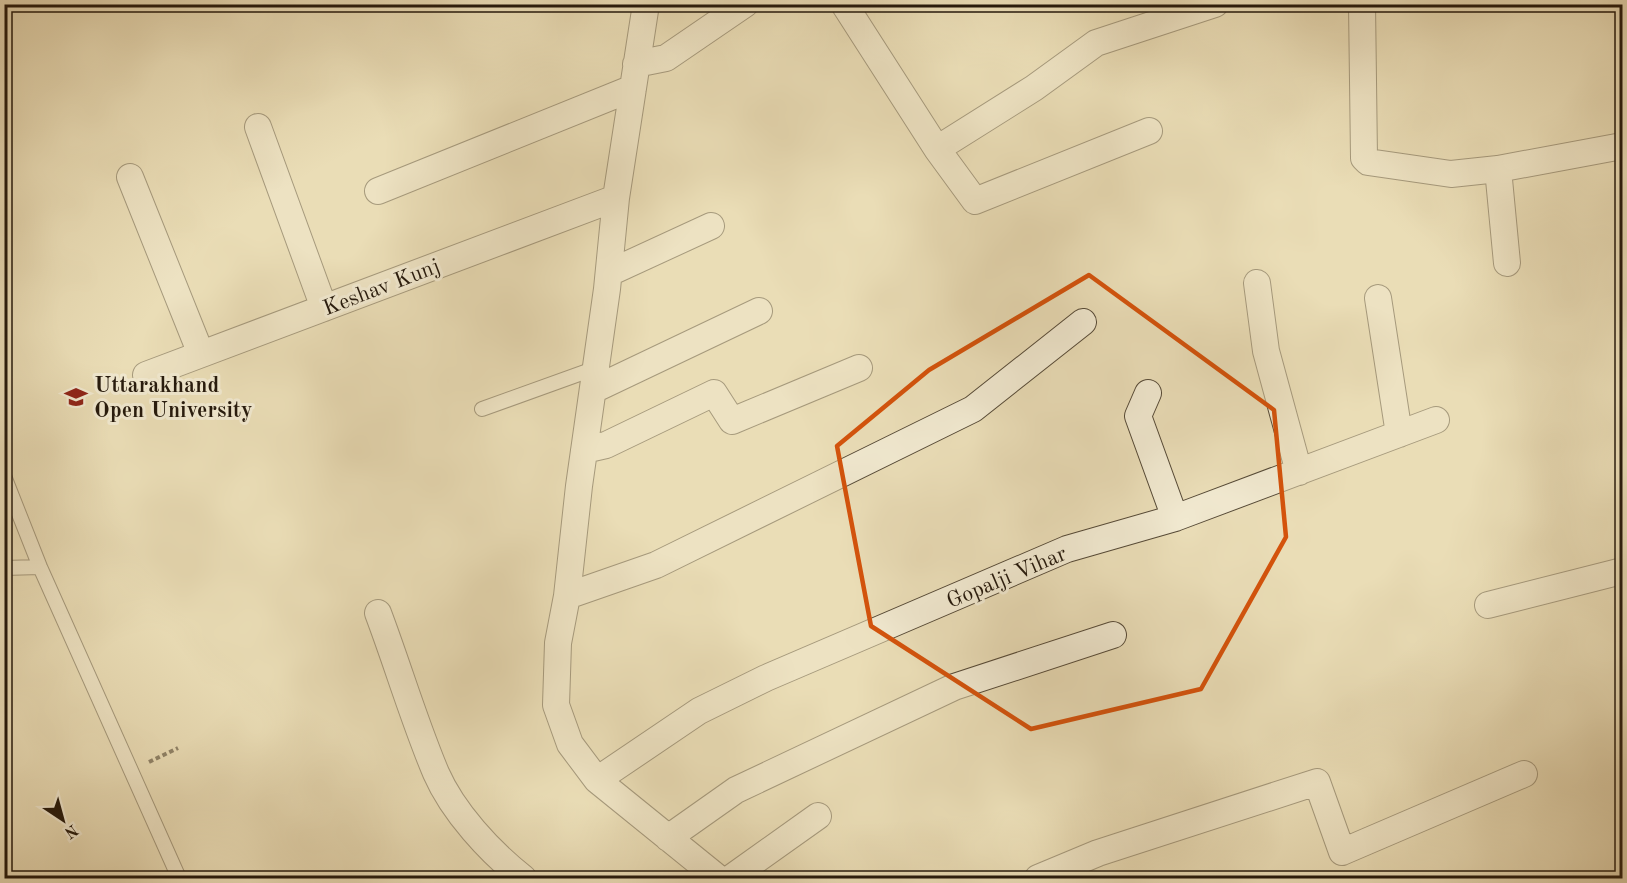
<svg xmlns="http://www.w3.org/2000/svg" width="1627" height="883" font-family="'Old Standard TT',serif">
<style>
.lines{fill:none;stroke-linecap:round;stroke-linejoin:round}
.lane-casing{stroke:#564a37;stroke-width:16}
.street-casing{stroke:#564a37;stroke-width:28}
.path{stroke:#25190c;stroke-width:4;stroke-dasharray:4.5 3;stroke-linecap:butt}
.lane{stroke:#f1e9d0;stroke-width:14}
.street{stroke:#f1e9d0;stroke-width:26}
.marked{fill:none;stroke:#d4530c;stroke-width:4.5;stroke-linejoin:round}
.labels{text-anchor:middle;stroke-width:6;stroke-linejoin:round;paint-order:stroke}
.street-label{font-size:22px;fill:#25190c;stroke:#f1e9d0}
.poi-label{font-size:22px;font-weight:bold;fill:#25190c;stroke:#f1e9d0;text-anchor:start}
</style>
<rect width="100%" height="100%" fill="#eaddb7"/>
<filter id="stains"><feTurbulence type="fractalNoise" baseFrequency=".00333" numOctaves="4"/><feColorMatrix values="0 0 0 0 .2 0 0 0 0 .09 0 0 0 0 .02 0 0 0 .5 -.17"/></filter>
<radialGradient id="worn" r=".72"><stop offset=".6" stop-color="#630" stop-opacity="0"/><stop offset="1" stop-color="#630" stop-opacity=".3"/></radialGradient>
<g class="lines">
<!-- lane casing -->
<g class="lane-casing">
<path id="lane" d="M482,409L596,368
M4,476L40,567L179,878
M4,568L40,567"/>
</g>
<!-- street casing -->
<g class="street-casing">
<path id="street" d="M646,4L616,198L607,289L579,486L567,596L558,643L556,705L570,744L597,780L718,878
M844,4L937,149L975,201L1149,131
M1362,4L1364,158L1368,162L1451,174L1498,169L1622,146
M636,64L666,58L745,4
M258,127L324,308
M937,149L1034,88L1096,43L1215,4
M1498,169L1507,263
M130,177L201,354
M378,191L633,88
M609,273L711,226
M1257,283L1266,351L1299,472
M1378,298L1399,434
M146,375L616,198
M593,390L759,311
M1148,393L1138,416L1175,518
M584,450L606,445L714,393L732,421L859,368
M567,596L656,565L973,409L1083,322
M1488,605L1622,571
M378,613C398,666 414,721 436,773C453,812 490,852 523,878
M597,780L699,711L766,678L1067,549L1175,518L1436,420
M668,838L736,790L954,687L1113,635
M731,878L818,816
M1038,878L1098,853L1317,782L1342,852L1524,774"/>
</g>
<!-- path -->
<path class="path" d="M149,762L178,748"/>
<!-- lane -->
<use href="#lane" class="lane"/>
<!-- street -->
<use href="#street" class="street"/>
</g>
<!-- marked area -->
<path d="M0 0H1627V883H0ZM1089,275L1274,410L1286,537L1201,689L1031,729L871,626L837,446L929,370Z" fill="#eaddb7" fill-opacity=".55" fill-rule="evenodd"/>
<path class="marked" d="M1089,275L1274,410L1286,537L1201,689L1031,729L871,626L837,446L929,370Z"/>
<!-- icons -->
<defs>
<g id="university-bare" transform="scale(1.8)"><path d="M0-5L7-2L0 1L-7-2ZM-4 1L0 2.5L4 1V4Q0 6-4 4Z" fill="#8f2418" stroke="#f1e9d0" stroke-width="2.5" paint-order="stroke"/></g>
</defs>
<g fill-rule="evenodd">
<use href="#university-bare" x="76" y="397"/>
</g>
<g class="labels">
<!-- street labels -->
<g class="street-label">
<text transform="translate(381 286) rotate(-21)" y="8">Keshav Kunj</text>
<text transform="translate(1006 576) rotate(-23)" y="8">Gopalji Vihar</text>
</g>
<!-- poi labels -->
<g class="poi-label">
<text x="94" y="392">Uttarakhand<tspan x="94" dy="25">Open University</tspan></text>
</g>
</g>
<!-- margin -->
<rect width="1627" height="883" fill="none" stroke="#eaddb7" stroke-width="24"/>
<rect x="6" y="6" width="1615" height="871" fill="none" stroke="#25190c" stroke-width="3"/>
<rect x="12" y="12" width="1603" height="859" fill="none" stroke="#25190c" stroke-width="1.5"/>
<!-- north arrow -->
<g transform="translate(63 820) rotate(144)" stroke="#f1e9d0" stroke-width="4.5" paint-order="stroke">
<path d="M0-4.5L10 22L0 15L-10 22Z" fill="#25190c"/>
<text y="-9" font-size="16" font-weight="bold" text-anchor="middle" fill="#25190c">N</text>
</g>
<rect width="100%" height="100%" filter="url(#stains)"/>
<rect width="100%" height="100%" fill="url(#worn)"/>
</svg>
